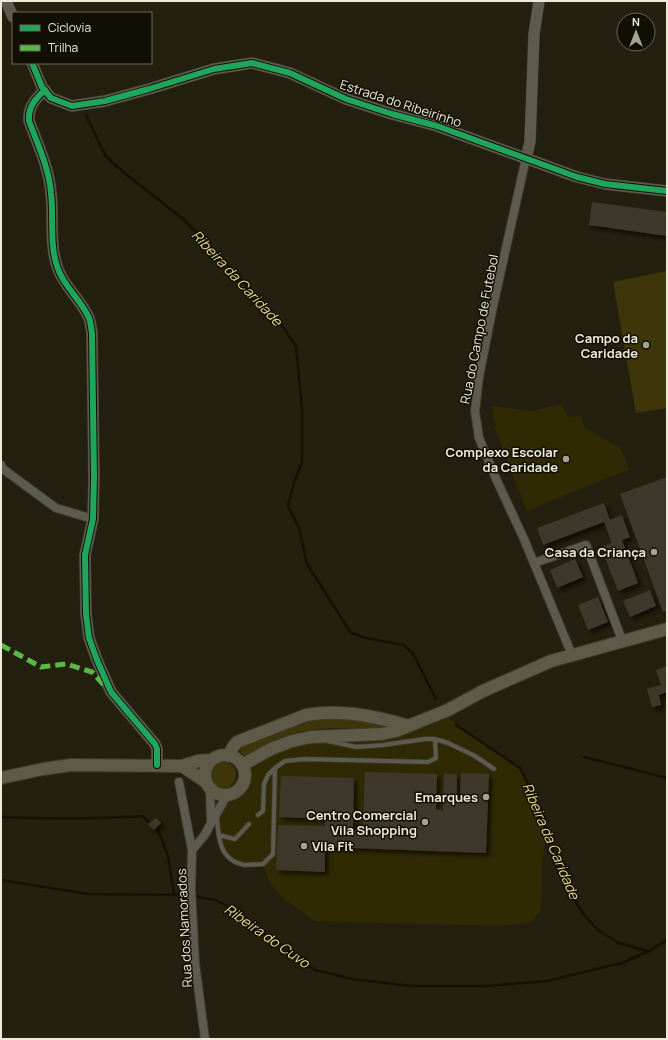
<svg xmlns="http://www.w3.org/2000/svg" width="668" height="1040" font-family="Manrope,sans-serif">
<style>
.built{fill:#302a04}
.green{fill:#3e3608}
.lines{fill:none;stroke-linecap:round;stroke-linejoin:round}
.stream{stroke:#161101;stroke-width:2.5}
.building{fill:#3c392b;filter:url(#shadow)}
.lane-casing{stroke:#3e3b2f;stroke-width:5.5}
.street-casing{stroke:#3e3b2f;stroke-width:10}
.secondary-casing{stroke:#3e3b2f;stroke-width:12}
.primary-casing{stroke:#3e3b2f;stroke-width:14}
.lane{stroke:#5d5b4e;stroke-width:4}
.street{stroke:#5d5b4e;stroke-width:8}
.secondary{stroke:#5d5b4e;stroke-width:11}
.primary{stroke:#5e5a48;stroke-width:12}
.quiet{stroke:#58b947;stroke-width:5;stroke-dasharray:10 5;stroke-linecap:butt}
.cycleway-casing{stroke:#120f04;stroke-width:8}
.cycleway{stroke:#20a55d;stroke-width:6}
.poi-dot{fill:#a7a392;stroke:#120f04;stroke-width:1.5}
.labels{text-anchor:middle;stroke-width:3;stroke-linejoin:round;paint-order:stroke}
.street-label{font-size:13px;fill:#edead8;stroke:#120f04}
.poi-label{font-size:13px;font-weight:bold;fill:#edead8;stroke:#120f04;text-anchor:end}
.water-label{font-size:14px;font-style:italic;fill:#e9da8e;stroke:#120f04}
</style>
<defs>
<filter id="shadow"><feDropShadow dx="3.5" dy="3.5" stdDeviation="2" flood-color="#0009"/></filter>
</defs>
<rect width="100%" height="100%" fill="#24200f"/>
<!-- built -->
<path class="built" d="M562,404L568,417L581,416L584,427L621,449L629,469L527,511L494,427L497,426L492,415L493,406L532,411Z
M444,711L456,725L520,768L536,800L546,831L542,865V890L540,912L531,923L498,926L315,921L279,895L269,881L263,864L245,865L232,861L220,844L217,812L227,795L239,789L243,784L245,777L244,771L242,765L271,749L350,735Z"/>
<!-- green -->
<path class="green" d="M667,271V408L636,413L613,282Z
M337,717L388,724V727L381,728C349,729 318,725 287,736C280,739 272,742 265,746C260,749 254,754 249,755C244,756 241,754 240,750L243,745L310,719Z
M210 775a13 13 0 1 1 26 0a13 13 0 1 1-26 0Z"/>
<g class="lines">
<!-- stream -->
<path class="stream" d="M86,115L105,155L123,172L182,218L236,273L278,320L296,346L302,409V462L294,483L288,506L299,528L307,564L351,633L366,638L404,645L414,655L436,699
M456,725L520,768L536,800L558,866L568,890L584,915L599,931L619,943L648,951
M584,757L667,778
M1,817C48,819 95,819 142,816L158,830L168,856L174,894
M1,880L88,894L188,895L215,900L233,909L299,960L315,970L353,979L411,986H485L547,981L622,963L649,951L667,940"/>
</g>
<!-- building -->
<path class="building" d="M592,202L667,212V236L589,225Z
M667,477V610L663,612L620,494Z
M604,503L610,520L622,515L630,537L622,540L638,583L618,591L601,547L612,543L604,522L543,545L537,528Z
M575,559L583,577L557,588L550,570Z
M650,590L656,606L630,617L623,601Z
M598,597L608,622L588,630L578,605Z
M667,666V692L659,695L661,705L652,707L647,689L661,685L656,670Z
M365,772L437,774L436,809L443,810L444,774H457V798H460L461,773L489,774L486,853L325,847V872L276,870L278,825L325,826V819L279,817L281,776L354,778L353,830H363Z
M156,818L161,823L154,830L148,824Z"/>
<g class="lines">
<!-- lane casing -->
<g class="lane-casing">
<path id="lane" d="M328,741L356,747L383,745L425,739H435L448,743L475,756L494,769
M258,815L263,811L264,784L268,775L275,768
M217,816C218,836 219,861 245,865C250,865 257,864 263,864L273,854L275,768L285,761L305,759L428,762L436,758L435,739
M219,835L235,839L249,824"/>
</g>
<!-- street casing -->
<g class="street-casing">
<path id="street" d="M526,158L492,311L479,377L475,411L479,438L497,481L524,539L572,655
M1,465L3,469L56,508L93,519
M534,563L586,545L622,640
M179,782L192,850
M210,789L211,820
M205,1039L195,963L191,889L192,850L204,836L227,795"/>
</g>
<!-- secondary casing -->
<g class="secondary-casing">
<path id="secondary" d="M6,1L13,17
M32,63L42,87L51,98L72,106L105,101L149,89L214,69L252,63L290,73L346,99L392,114L437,126L577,177L605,184L667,191
M45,90C35,99 28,107 29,121C38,145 49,168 51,193C54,219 49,245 58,269C65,288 82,301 89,318C91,323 91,328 92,333L94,477L93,519L85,555L86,614L89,638L97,660L111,692L155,744L157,749V765
M526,158L530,142L534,34L539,1"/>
</g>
<!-- primary casing -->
<g class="primary-casing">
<path id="primary" d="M205 775a20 20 0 1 1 40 0a20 20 0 1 1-40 0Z
M229,756L233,747L237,742L306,715C342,709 374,716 409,726
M242,765L271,749L292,741L311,737L382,734L396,731L448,710L483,691L551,661L667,629
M182,766L206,782
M1,778L43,769L71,765L182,766L198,761L211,760"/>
</g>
<!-- lane -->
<use href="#lane" class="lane"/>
<!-- street -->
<use href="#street" class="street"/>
<!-- secondary -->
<use href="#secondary" class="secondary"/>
<!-- primary -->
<use href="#primary" class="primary"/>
<!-- quiet -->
<path class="quiet" d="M1,645L41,667L66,664L92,672L104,685"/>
<!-- cycleway casing -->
<g class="cycleway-casing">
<path id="cycleway" d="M32,63L42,87L51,98L72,106L105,101L149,89L214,69L252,63L290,73L346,99L392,114L437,126L577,177L605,184L667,191
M45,90C35,99 28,107 29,121C38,145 49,168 51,193C54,219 49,245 58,269C65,288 82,301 89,318C91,323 91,328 92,333L94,477L93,519L85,555L86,614L89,638L97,660L111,692L155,744L157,749V765"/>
</g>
<!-- cycleway -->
<use href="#cycleway" class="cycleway"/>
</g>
<!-- markers -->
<g class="poi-dot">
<circle cx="646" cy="345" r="4"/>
<circle cx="566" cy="459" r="4"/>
<circle cx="654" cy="552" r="4"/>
<circle cx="486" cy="797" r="4"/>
<circle cx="425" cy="822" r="4"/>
<circle cx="304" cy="846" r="4"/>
</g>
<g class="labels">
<!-- street labels -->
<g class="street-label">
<text transform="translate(401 103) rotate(18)" y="5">Estrada do Ribeirinho</text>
<text transform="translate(479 329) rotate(-79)" y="5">Rua do Campo de Futebol</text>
<text transform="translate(184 928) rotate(-93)" y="5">Rua dos Namorados</text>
</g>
<!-- poi labels -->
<g class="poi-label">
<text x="638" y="343">Campo da<tspan x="638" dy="15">Caridade</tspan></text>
<text x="558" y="457">Complexo Escolar<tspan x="558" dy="15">da Caridade</tspan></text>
<text x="646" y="557">Casa da Criança</text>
<text x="478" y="802">Emarques</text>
<text x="417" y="820">Centro Comercial<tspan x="417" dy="15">Vila Shopping</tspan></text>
<text x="312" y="851" text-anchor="start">Vila Fit</text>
</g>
<!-- water labels -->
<g class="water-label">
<text transform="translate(237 278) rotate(47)" y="5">Ribeira da Caridade</text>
<text transform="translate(551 841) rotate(67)" y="5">Ribeira da Caridade</text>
<text transform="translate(267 936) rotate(35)" y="5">Ribeira do Cuvo</text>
</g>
</g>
<!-- border -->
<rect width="668" height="1040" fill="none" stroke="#edead8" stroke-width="4"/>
<!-- legend -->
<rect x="12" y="12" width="140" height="52" fill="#120f04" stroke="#6a6759"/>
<rect x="20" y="25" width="20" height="6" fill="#20a55d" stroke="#6a6759"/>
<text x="48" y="32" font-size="12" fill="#edead8">Ciclovia</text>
<rect x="20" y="45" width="20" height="6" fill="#58b947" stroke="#6a6759"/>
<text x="48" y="52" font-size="12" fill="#edead8">Trilha</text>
<!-- north arrow -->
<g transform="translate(636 32)"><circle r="19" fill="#120f04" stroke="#6a6759"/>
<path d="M0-3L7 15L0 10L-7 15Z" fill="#a7a392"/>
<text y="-6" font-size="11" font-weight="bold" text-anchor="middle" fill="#edead8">N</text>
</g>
</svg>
